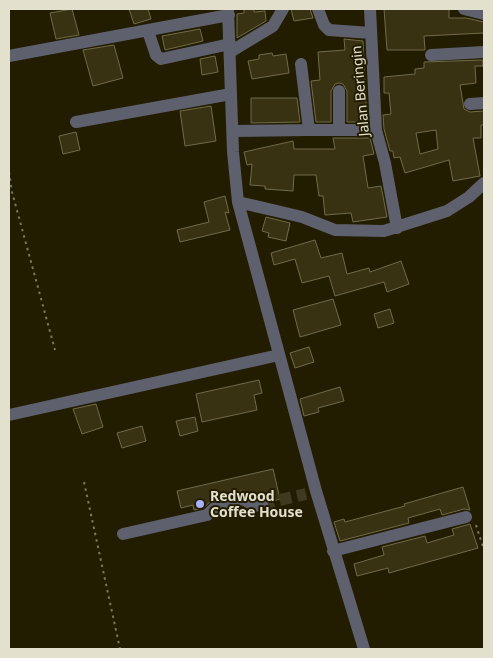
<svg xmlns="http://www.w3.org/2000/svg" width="493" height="658" font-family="'Noto Sans',sans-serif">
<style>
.building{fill:#383213;stroke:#706b4a;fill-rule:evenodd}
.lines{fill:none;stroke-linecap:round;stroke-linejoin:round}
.minor-tunnel{stroke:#3f391f;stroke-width:12;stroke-dasharray:12 6;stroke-linecap:butt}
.path{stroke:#7b765f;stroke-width:2;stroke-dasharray:2.5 4;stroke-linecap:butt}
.minor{stroke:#5f606e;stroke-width:12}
.poi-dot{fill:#a9b0fc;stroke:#221c00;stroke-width:2}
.labels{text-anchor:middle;stroke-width:4;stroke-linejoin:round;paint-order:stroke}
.street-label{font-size:14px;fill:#e3e0ce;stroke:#221c00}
.poi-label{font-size:14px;font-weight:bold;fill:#e3e0ce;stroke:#221c00;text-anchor:start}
</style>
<rect width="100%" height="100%" fill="#221c00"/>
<!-- building -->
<path class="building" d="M72,9L79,35L56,39L50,13Z
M129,9H148L151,19L134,24Z
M244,9H254V12L265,11L266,21L237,38V14L244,13Z
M291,9H310L313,18L294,21Z
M384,9H449V18H466L484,22V33L424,36L425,50H387Z
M200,29L203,41L165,50L162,36Z
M344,39L363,41L367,122H347V91L343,84L339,83L335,84L331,91V122H316L311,81L320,80L318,52L345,50Z
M114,45L123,78L93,86L83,50Z
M272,53L273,56L286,54L289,73L252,79L248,61L259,59V55Z
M215,56L218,72L202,75L200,59Z
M483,60V66H475L476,83L460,85L464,109L470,112L484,111V125H481V138H473L480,176L453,181L449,160L405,173L400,157L394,158L393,151H390L384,129L383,115L391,114L389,93H384V77L415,74V69L424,68V62ZM436,130L438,149L420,154L416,133Z
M251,98H297L300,122L251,123Z
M211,106L216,141L185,146L180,111Z
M76,132L80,150L63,154L59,136Z
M333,138H370L374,154L363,156L368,188L381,186L387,217L353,222L351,213L325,215L323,196H319L316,175H294L293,191L265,189V186L250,185L252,164L247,165L244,152L293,141L294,149H335Z
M225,196L229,213L225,212L230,230L180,242L177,230L209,222L204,202Z
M266,217L290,223L286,241L268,237L269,233L262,231Z
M315,240L321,258L342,253L347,274L369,268L370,272L401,261L409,284L387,292L384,282L335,296L329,276L302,283L295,259L274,265L271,253Z
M333,299L341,325L300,337L293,310Z
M390,309L394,323L378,328L374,314Z
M309,347L314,362L295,368L290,353Z
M259,380L262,393L254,395L257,410L202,422L196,394Z
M340,387L344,401L318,408L319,412L304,416L300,399Z
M96,404L103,427L82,434L73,409Z
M195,417L198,431L180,436L176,421Z
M142,426L146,441L122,448L117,433Z
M273,469L280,499L270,502L264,496L256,497L241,491L217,496L203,508L194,510L193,505L181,508L177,491Z
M463,487L470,510L464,509L442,515L440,509L408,518L409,523L340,541L334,522L344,519L345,522L405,506L404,504Z
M470,524L478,548L389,573L388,568L357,576L354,564L384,555L382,547L425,536L427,543L454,535L452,529Z"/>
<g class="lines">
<!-- minor-tunnel -->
<path class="minor-tunnel" d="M262,504L306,494"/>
<!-- path -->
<path class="path" d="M9,172L12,192L55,350
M84,482L120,649
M476,525L484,550"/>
<!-- minor -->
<path class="minor" d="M228,9L233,152L238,202L316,491L364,649
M318,9L324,25L329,30L371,33
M370,9L376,130L385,163L397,228
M464,9L484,14
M148,31L156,55L161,59L230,44
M230,52L273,26L283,9
M431,55L484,52
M9,56L229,15
M470,104L484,103
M76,122L231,94
M309,130H376
M339,130V91
M233,131L309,130L301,64
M238,202L302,217L335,230L384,231L447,211L469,197L484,183
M9,415L279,355
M123,534L207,515L219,504L243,499L255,506L262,504
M333,551L466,517"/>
</g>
<!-- markers -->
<circle class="poi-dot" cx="200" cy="504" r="5"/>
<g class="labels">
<!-- street labels -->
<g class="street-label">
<text transform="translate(360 91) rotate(-95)" y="5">Jalan Beringin</text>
</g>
<!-- poi labels -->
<g class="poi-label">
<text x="210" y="501">Redwood<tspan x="210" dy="16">Coffee House</tspan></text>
</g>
</g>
<!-- border -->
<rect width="493" height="658" fill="none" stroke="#e3e0ce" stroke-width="20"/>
</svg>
